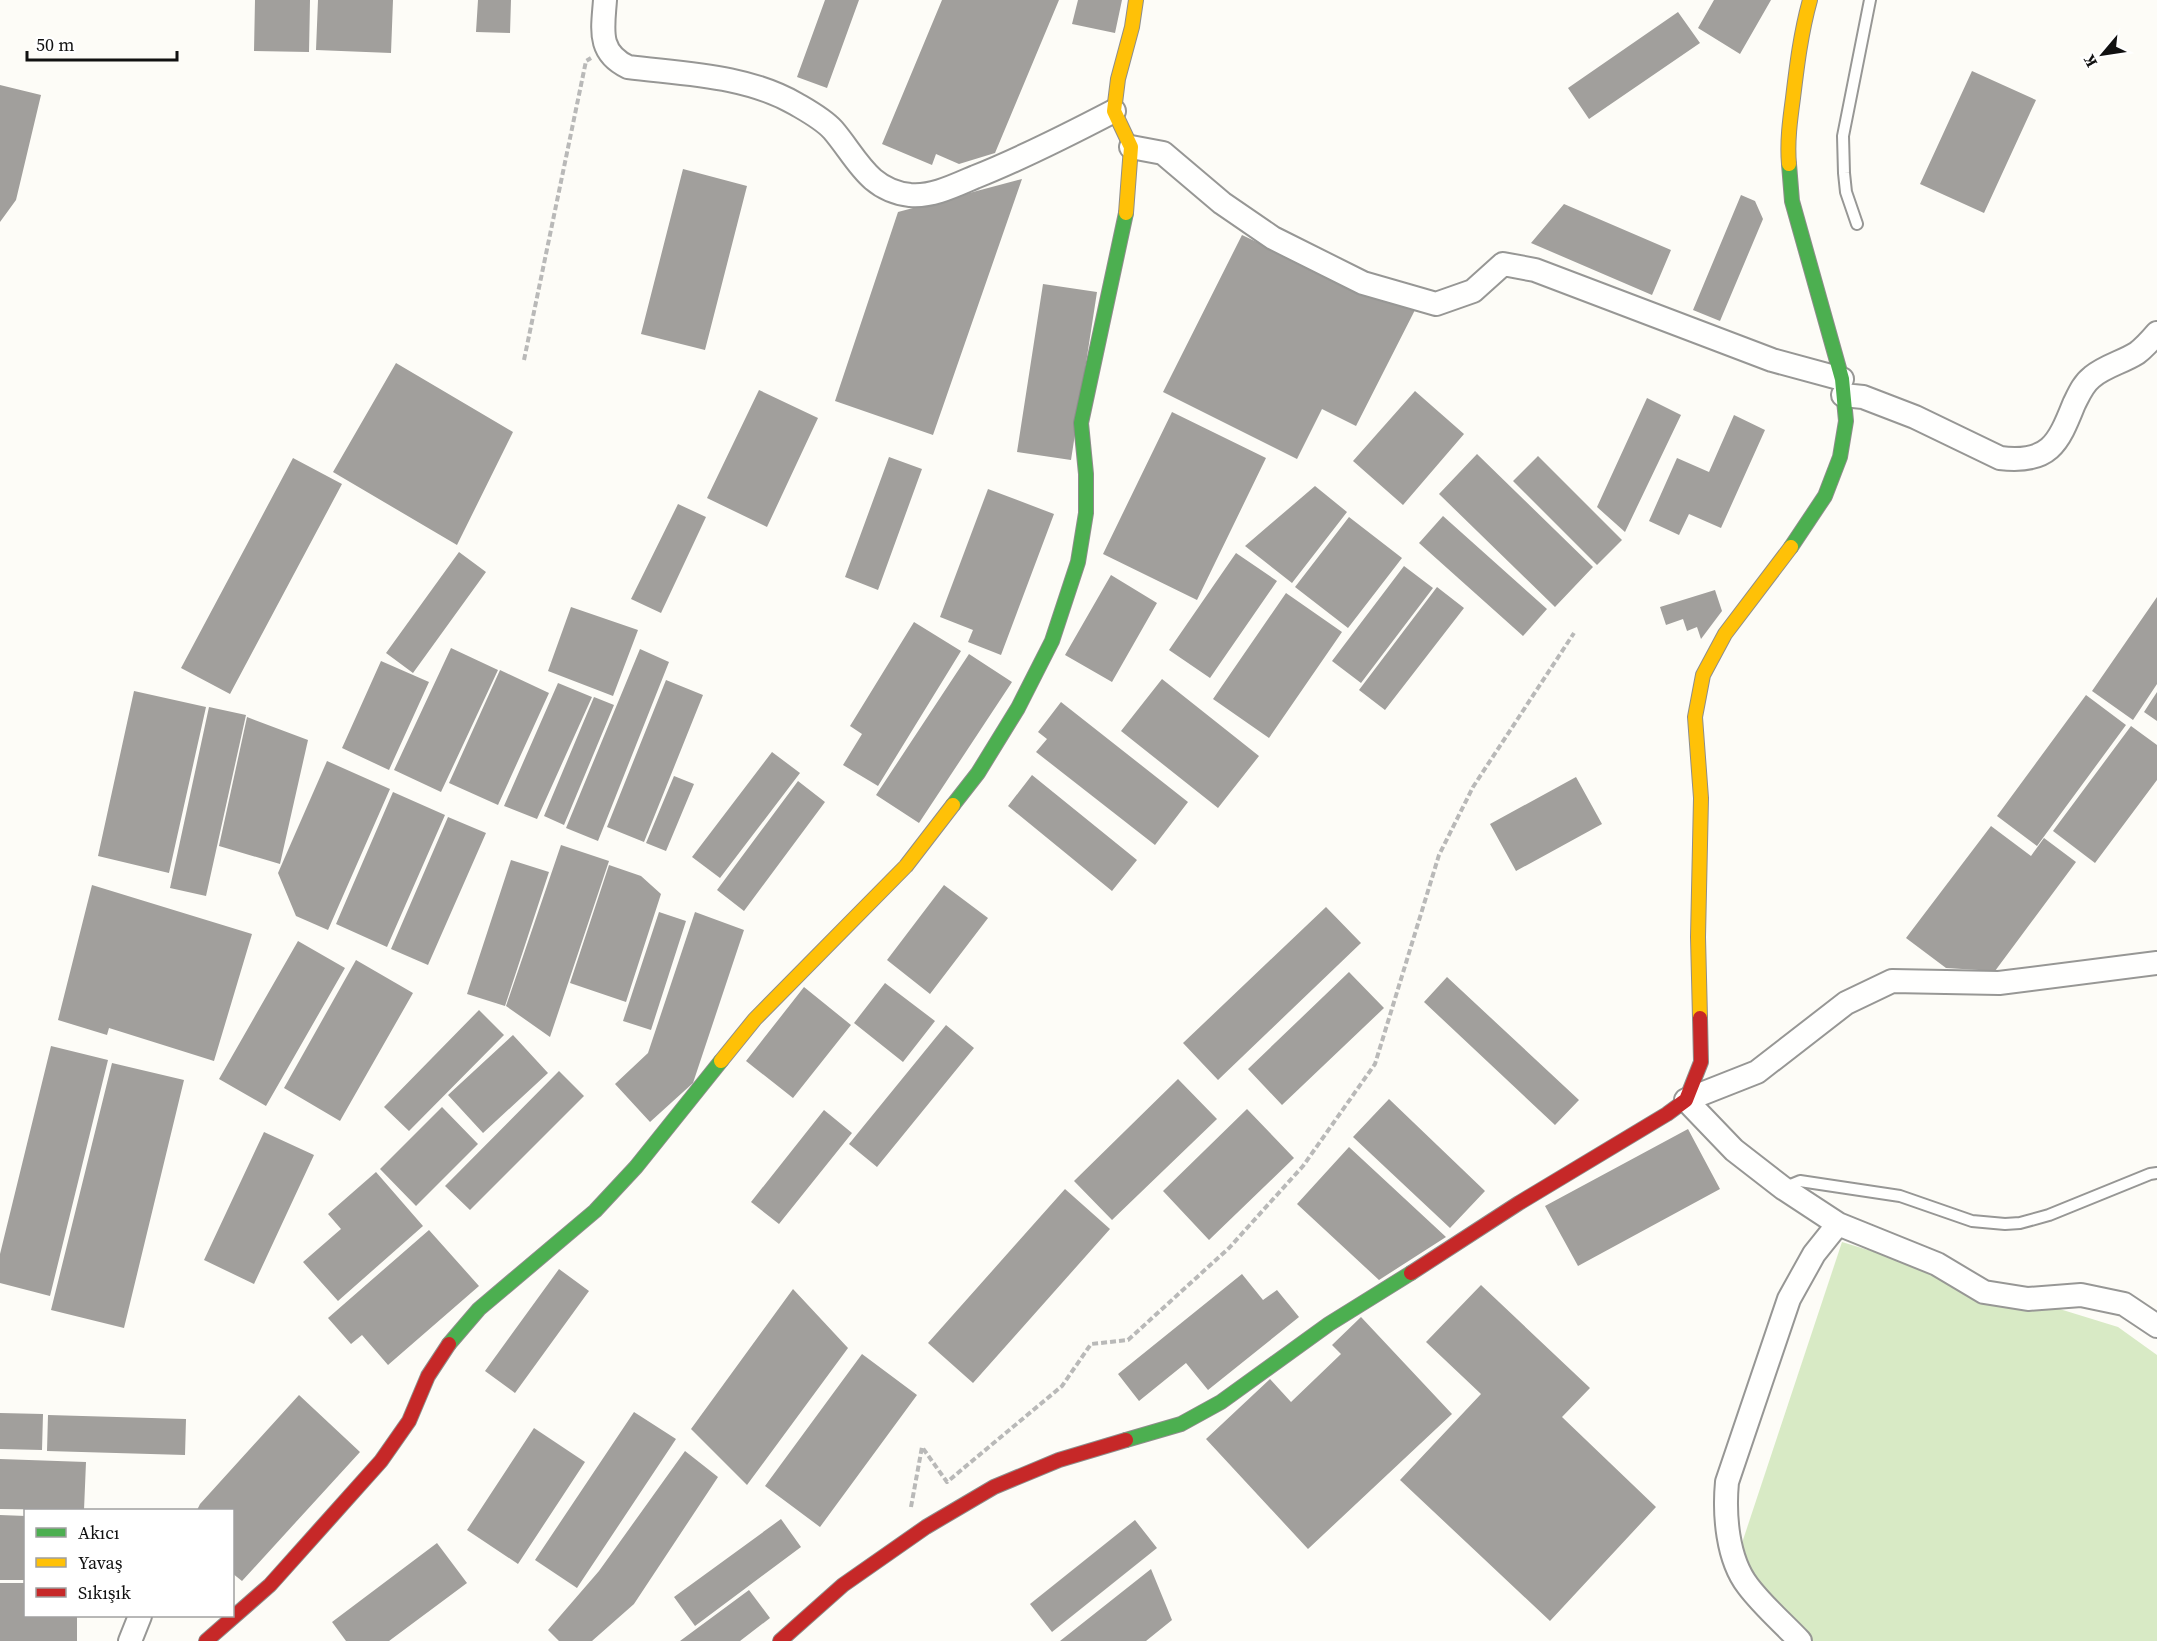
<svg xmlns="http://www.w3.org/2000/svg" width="2157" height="1641" font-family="'Source Serif 4',serif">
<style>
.forest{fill:#d8eac5}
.building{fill:#a19f9c}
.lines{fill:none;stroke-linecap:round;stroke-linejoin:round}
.lane-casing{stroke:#979795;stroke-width:14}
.street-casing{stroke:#979795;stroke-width:26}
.fast-casing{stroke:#8e8d8b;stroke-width:16}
.slow-casing{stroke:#8e8d8b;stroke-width:16}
.jam-casing{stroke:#8e8d8b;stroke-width:16}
.path{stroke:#b9b9b8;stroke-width:4;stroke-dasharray:6 3;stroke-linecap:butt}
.lane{stroke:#fffffe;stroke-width:10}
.street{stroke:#fffffe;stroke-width:22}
.fast{stroke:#4caf50;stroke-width:14}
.slow{stroke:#ffc107;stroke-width:14}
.jam{stroke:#c62828;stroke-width:14}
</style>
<rect width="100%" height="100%" fill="#fdfcf7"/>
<!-- forest -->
<path class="forest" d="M1842,1242L2118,1327L2157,1355V1641H1800L1739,1552Z"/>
<!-- building -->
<path class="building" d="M255,0H310L309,52L254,51Z
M318,0H393L391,53L316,50Z
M478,0H511L510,33L476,32Z
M825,0H859L827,88L797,77Z
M942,0H1059L995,153L959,164L936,154L932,165L882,144Z
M1078,0H1122L1115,33L1072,24Z
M1714,0H1771L1740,54L1698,28Z
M1678,12L1700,43L1589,119L1568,88Z
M1972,71L2036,100L1984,213L1920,184Z
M0,85L41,95L16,200L0,222Z
M683,169L747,186L705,350L641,334Z
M1022,179L933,435L835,401L898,212Z
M1741,195L1755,201L1763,219L1720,321L1693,310Z
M1564,204L1671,250L1652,295L1531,243Z
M1242,235L1366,294L1416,308L1356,426L1322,409L1297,459L1163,392Z
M1043,284L1097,292L1071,460L1017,452Z
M396,363L513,432L457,545L333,472Z
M759,390L818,418L767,527L707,498Z
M1415,391L1464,434L1403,505L1353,461Z
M1647,398L1681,415L1625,532L1597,507Z
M1172,412L1266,458L1197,600L1103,554Z
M1734,415L1765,430L1721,528L1689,514L1679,535L1649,521L1677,458L1709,472Z
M1477,454L1593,567L1555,607L1439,494Z
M1538,456L1622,540L1597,565L1513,481Z
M889,457L922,469L878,590L845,577Z
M293,458L342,484L230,694L181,668Z
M1315,486L1347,512L1292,583L1245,546Z
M988,489L1054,514L1001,655L968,642L973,630L940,617Z
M678,504L706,517L661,613L631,599Z
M1443,516L1547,609L1523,636L1419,543Z
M1349,517L1402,558L1348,628L1295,587Z
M459,552L486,572L413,673L386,653Z
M1236,553L1277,581L1210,678L1169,650Z
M1404,566L1433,588L1361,683L1332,661Z
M1111,575L1157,603L1112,682L1065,655Z
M1437,587L1464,608L1385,710L1359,690Z
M1715,590L1722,611L1701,639L1697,627L1687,631L1683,619L1666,625L1660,607Z
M1286,593L1342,632L1269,738L1213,699Z
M2157,597V684L2133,720L2092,691Z
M571,607L638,630L613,696L548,671Z
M914,622L961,651L878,786L843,765L862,734L850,726Z
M451,648L498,670L441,792L394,770Z
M640,649L669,662L598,841L566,828Z
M969,654L1012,682L919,823L876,795Z
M381,661L429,682L389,770L342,748Z
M500,670L549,693L498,805L449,783Z
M1162,679L1259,756L1218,808L1121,731Z
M666,680L703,695L644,842L607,827Z
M558,683L592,697L537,819L504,806Z
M134,691L206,707L169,873L98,856Z
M2157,692V721L2144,712Z
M2086,695L2126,725L2037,846L1997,816Z
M594,697L614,705L564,825L544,816Z
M1061,702L1188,802L1155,845L1036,752L1047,739L1038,732Z
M209,707L246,715L206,896L170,888Z
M247,717L308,740L280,864L219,846Z
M2131,726L2157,745V780L2095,863L2053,831Z
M772,752L800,773L720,878L692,857Z
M327,761L390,789L328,930L296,916L278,873Z
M1032,775L1137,860L1112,891L1008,806Z
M674,776L694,784L666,851L646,843Z
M1576,777L1602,824L1516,871L1490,824Z
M798,781L825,802L744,911L717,890Z
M393,792L445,815L387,947L336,924Z
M448,817L486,833L428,965L391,949Z
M1991,826L2031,856L2044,838L2076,862L1995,971L1946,968L1906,938Z
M561,845L609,861L550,1037L506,1006Z
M511,860L549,872L505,1006L467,994Z
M609,865L641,876L661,894L626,1002L570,983Z
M92,885L252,934L214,1061L109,1028L107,1035L58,1020Z
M944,885L988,918L930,994L887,960Z
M1326,907L1361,943L1218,1080L1183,1043Z
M659,912L686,921L651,1030L623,1021Z
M695,912L744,930L693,1083L650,1122L615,1084L648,1053Z
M298,941L345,968L266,1106L219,1079Z
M356,960L413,993L340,1121L284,1088Z
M1349,972L1384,1008L1282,1105L1248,1069Z
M1447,977L1579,1100L1555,1125L1424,1002Z
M885,983L935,1021L903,1062L854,1023Z
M804,987L851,1025L793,1098L746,1061Z
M479,1010L504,1035L409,1131L384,1107Z
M946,1025L974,1048L877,1167L849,1144Z
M513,1035L548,1073L483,1133L448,1095Z
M51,1046L108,1060L50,1296L0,1283V1254Z
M112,1063L184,1080L124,1328L51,1310Z
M559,1071L584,1096L470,1210L445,1186Z
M1178,1079L1217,1119L1112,1220L1074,1181Z
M1389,1099L1485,1191L1450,1228L1353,1137Z
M442,1107L478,1144L416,1206L380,1169Z
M1247,1109L1294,1158L1209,1240L1163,1191Z
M824,1110L852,1133L779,1224L751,1202Z
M1688,1129L1720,1189L1578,1266L1545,1206Z
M264,1132L314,1155L254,1284L204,1260Z
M1349,1147L1446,1237L1379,1280L1297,1204Z
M376,1172L423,1226L338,1301L303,1262L341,1229L328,1214Z
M1065,1189L1110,1229L973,1383L928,1343Z
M429,1230L479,1286L388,1365L362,1335L351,1344L328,1318Z
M559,1269L589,1291L515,1393L485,1371Z
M1242,1274L1263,1300L1277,1290L1299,1317L1208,1390L1186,1363L1139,1401L1118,1374Z
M1481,1285L1590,1388L1562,1417L1656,1507L1550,1621L1400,1480L1481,1394L1426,1342Z
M793,1289L848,1348L747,1485L691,1429Z
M1361,1317L1452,1414L1308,1549L1206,1439L1270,1379L1291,1402L1341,1354L1332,1345Z
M862,1354L917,1395L820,1527L765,1486Z
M299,1395L360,1452L242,1581L232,1573V1510H197L200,1504Z
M634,1412L676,1439L577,1588L535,1560Z
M0,1413L43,1414L42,1450L0,1449Z
M48,1415L186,1419L185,1455L47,1451Z
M534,1428L585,1462L518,1564L467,1530Z
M685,1451L718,1477L634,1604L592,1641H559L548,1630L599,1571Z
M0,1459L86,1462L84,1510L0,1509Z
M0,1515L26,1516V1580H0Z
M781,1519L801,1547L695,1626L674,1597Z
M1135,1520L1157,1548L1052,1632L1030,1604Z
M437,1543L467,1583L389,1641H346L332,1622Z
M1151,1569L1172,1620L1146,1641H1060Z
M0,1583H26V1616H77V1641H0Z
M749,1590L770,1618L740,1641H680Z"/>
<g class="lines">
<!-- lane casing -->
<g class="lane-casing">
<path id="lane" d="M1857,224L1846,192L1844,173L1843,136L1870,0
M1783,1188L1800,1181L1900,1196L1972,1221L2005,1224L2020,1223L2049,1215L2150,1174L2157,1173"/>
</g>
<!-- street casing -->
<g class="street-casing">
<path id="street" d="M605,0C603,29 597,52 628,67C684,74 746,75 796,104C808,111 823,119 833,130C857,158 868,190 910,195C932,197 954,186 975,177C1023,158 1068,135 1114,111
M1131,147L1163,153L1222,203L1273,238L1363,283L1436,304L1473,291L1503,264L1535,270L1772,360L1842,379
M1843,395L1863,397L1915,417L2000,458C2049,464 2058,444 2074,404C2079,394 2083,384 2092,377C2105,366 2123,362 2137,353C2145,347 2151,340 2157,333
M2157,963L1999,983L1892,981L1846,1003L1757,1072L1686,1100L1734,1150L1783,1188L1838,1224L1937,1264L1984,1292L2028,1299L2081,1295L2124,1304L2157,1326
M130,1641L140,1616
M1800,1641C1783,1623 1763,1606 1748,1586C1727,1559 1724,1514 1727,1482L1789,1299L1814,1254L1838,1224"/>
</g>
<!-- fast casing -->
<g class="fast-casing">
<path id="fast" d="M1789,164L1792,201L1842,379L1846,421L1840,457L1825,496L1791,547
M953,805L978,773L1018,708L1052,641L1078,562L1086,513V474L1081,423L1126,213
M449,1344L479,1309L595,1211L636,1167L721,1061
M1126,1440L1181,1424L1221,1402L1329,1324L1411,1273"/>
</g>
<!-- slow casing -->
<g class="slow-casing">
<path id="slow" d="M1789,164C1787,142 1790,120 1793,98C1797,65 1801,32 1810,0
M1126,213L1131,147L1114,111L1118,79L1132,27L1136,0
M1700,1018L1698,937L1701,798L1695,717L1703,675L1725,634L1791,547
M721,1061L755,1019L906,866L953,805"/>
</g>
<!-- jam casing -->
<g class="jam-casing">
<path id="jam" d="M1411,1273L1519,1203L1667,1114L1686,1100L1701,1062L1700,1018
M206,1641L270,1585L381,1461L409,1421L428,1376L449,1344
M780,1641L843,1585L926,1527L994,1487L1059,1460L1126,1440"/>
</g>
<!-- path -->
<path class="path" d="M524,360L586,61L591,58
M911,1507L922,1447L947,1482L1062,1386L1091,1344L1128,1340L1229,1248L1303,1166L1375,1064L1439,855L1473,787L1574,633"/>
<!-- lane -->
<use href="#lane" class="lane"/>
<!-- street -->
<use href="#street" class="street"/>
<!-- fast -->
<use href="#fast" class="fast"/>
<!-- slow -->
<use href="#slow" class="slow"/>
<!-- jam -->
<use href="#jam" class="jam"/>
</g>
<!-- legend -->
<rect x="24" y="1509" width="210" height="108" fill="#ffffff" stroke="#a0a0a0" stroke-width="1.5"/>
<rect x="36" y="1528" width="30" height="9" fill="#4caf50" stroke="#a0a0a0" stroke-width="1.5"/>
<text x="78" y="1539" font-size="18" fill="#111111">Akıcı</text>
<rect x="36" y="1558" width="30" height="9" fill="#ffc107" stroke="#a0a0a0" stroke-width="1.5"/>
<text x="78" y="1569" font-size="18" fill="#111111">Yavaş</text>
<rect x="36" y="1588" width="30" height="9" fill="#c62828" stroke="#a0a0a0" stroke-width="1.5"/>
<text x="78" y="1599" font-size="18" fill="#111111">Sıkışık</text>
<!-- north arrow -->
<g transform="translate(2103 54) rotate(241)" stroke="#ffffff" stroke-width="4.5" paint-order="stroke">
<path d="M0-4.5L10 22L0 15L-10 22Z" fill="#111111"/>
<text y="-9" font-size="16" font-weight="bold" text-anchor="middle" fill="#111111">K</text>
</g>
<!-- scale -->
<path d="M27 51v9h150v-9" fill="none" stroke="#111111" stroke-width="3"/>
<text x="36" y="51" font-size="18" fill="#111111" stroke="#ffffff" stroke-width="4.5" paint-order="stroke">50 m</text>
</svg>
